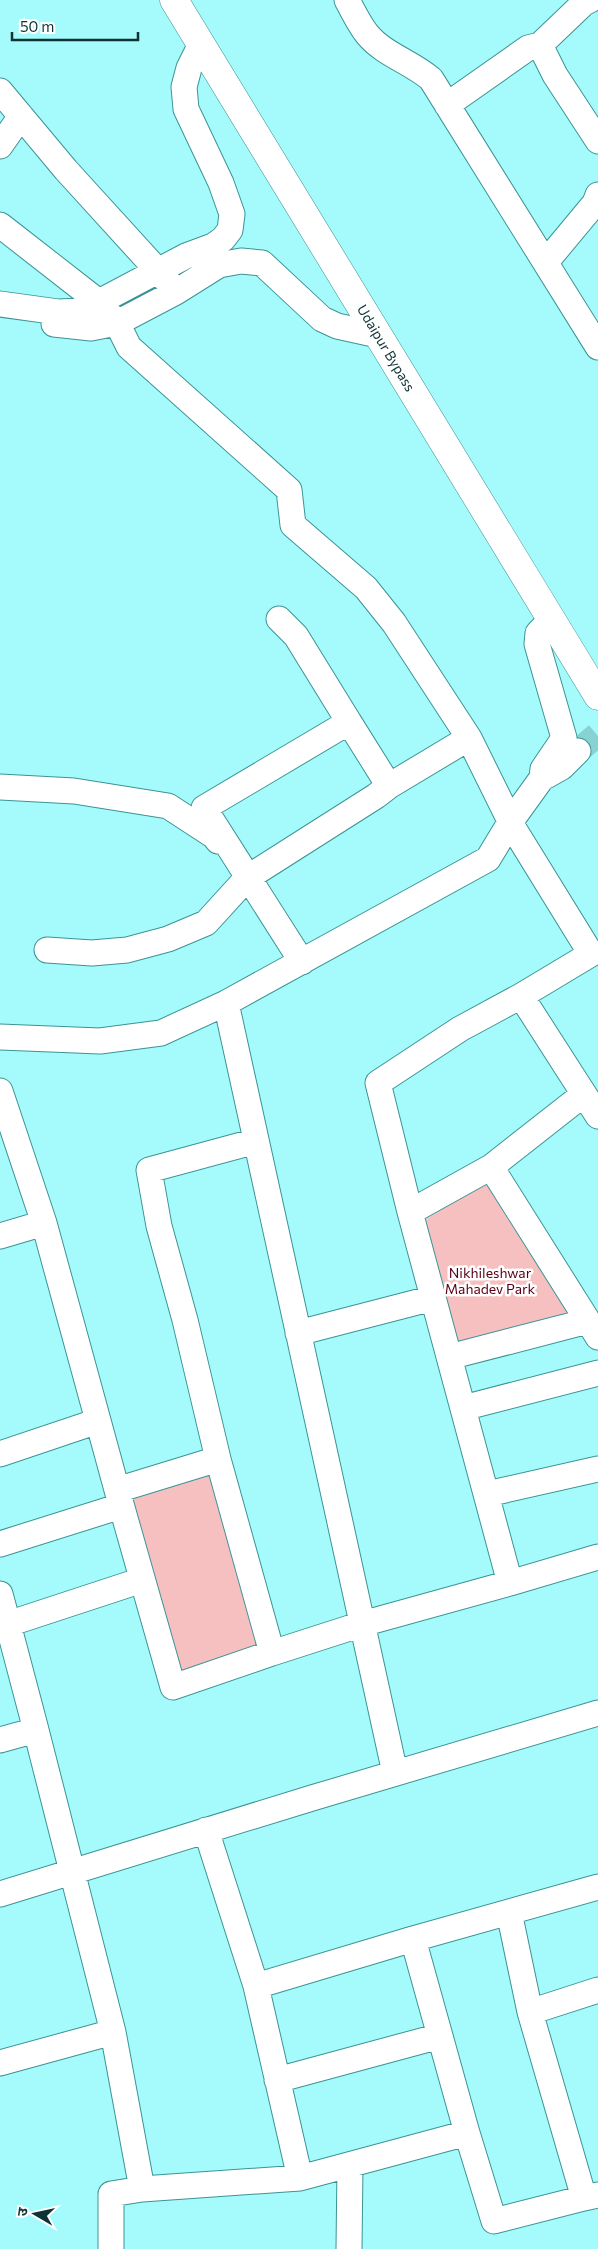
<svg xmlns="http://www.w3.org/2000/svg" width="598" height="2249" font-family="Commissioner,'Noto Sans Devanagari',sans-serif">
<style>
.green{fill:#f6c0c1}
.lines{fill:none;stroke-linecap:round;stroke-linejoin:round}
.minor-tunnel{stroke:#87d3d4;stroke-width:25;stroke-dasharray:25 12;stroke-linecap:butt}
.minor-casing{stroke:#3c9395;stroke-width:27}
.highway-casing{stroke:#3c9395;stroke-width:29}
.minor{stroke:#fff;stroke-width:25}
.highway{stroke:#fff;stroke-width:28}
.labels{text-anchor:middle;stroke-width:5;stroke-linejoin:round;paint-order:stroke}
.street-label{font-size:14px;fill:#0e3334;stroke:#fff}
.park-label{font-size:14px;fill:#5a0015;stroke:#fff}
</style>
<rect width="100%" height="100%" fill="#a5fbfc"/>
<!-- green -->
<path class="green" d="M486,1181L574,1312L450,1349L423,1221Z
M215,1467L264,1648L170,1679L122,1488Z"/>
<g class="lines">
<!-- minor-tunnel -->
<path class="minor-tunnel" d="M578,751L598,734"/>
<!-- minor casing -->
<g class="minor-casing">
<path id="minor" d="M347,0C353,11 359,24 367,34C383,54 411,62 431,79L598,347
M540,45L555,75L598,141
M0,91L66,170L168,282
M447,105L528,48L540,45L584,3L590,0
M0,146L21,116
M0,225L100,303L117,323L129,347L289,490L293,525L366,588L394,623L469,738L389,786
M546,262L595,203L598,195
M0,304L58,312L82,311L186,256L213,246L223,239L230,230L232,214L221,183L186,109L184,87L189,68L201,44
M54,324L91,328L117,323L176,292L219,265L241,261L262,263L322,319L337,326L378,335
M279,619L296,636L349,722
M546,776L562,767L578,751
M0,787L74,791L168,806L214,836L218,841
M47,950L92,953L127,950L168,939L206,923L247,878L376,796L389,786L349,722L204,808L302,962
M521,996L598,1116
M226,1003L395,1773
M0,1037L100,1041L161,1033L226,1003L488,859L511,821L542,778L543,769L564,738L537,644L538,633L550,621
M0,1091L44,1223L117,1490L218,1459L185,1320L159,1226L149,1170L256,1141
M584,1094L491,1167L410,1212L510,1583L598,1557
M491,1167L598,1337
M410,1212L378,1083L460,1029L521,996L591,954L514,829L469,738
M0,1236L44,1223
M298,1333L433,1298
M449,1357L588,1321
M463,1408L598,1373
M0,1454L98,1421
M117,1490L173,1687L272,1653L218,1459
M487,1494L598,1469
M0,1544L121,1506
M0,1594L8,1624L142,1580
M272,1653L362,1624L510,1583
M0,1740L36,1730L8,1624
M206,1830L256,1986L413,1939L467,2133L300,2178L256,1986
M0,1894L312,1798L598,1713
M509,1912L530,2012L598,1990
M413,1939L598,1887
M530,2012L584,2198L598,2195
M0,2063L113,2032L36,1730
M277,2080L440,2036
M467,2133L494,2221L584,2198
M142,2189L300,2178
M111,2249V2194L142,2189L113,2032
M349,2249L350,2165"/>
</g>
<!-- highway casing -->
<g class="highway-casing">
<path id="highway" d="M174,0L598,696"/>
</g>
<!-- minor -->
<use href="#minor" class="minor"/>
<!-- highway -->
<use href="#highway" class="highway"/>
</g>
<g class="labels">
<!-- street labels -->
<g class="street-label">
<text transform="translate(386 348) rotate(59)" y="5">Udaipur Bypass</text>
</g>
<!-- park labels -->
<g class="park-label">
<text x="490" y="1278">Nikhileshwar<tspan x="490" dy="16">Mahadev Park</tspan></text>
</g>
</g>
<!-- north arrow -->
<g transform="translate(35 2214) rotate(279)" stroke="#ffffff" stroke-width="4" paint-order="stroke">
<path d="M0-4L9 19L0 12L-9 19Z" fill="#0e3334"/>
<text y="-8" font-size="14" font-weight="bold" text-anchor="middle" fill="#0e3334">उ</text>
</g>
<!-- scale -->
<path d="M12 32v8h126v-8" fill="none" stroke="#0e3334" stroke-width="2.5"/>
<text x="20" y="32" font-size="15" fill="#0e3334" stroke="#ffffff" stroke-width="4" paint-order="stroke">50 m</text>
</svg>
